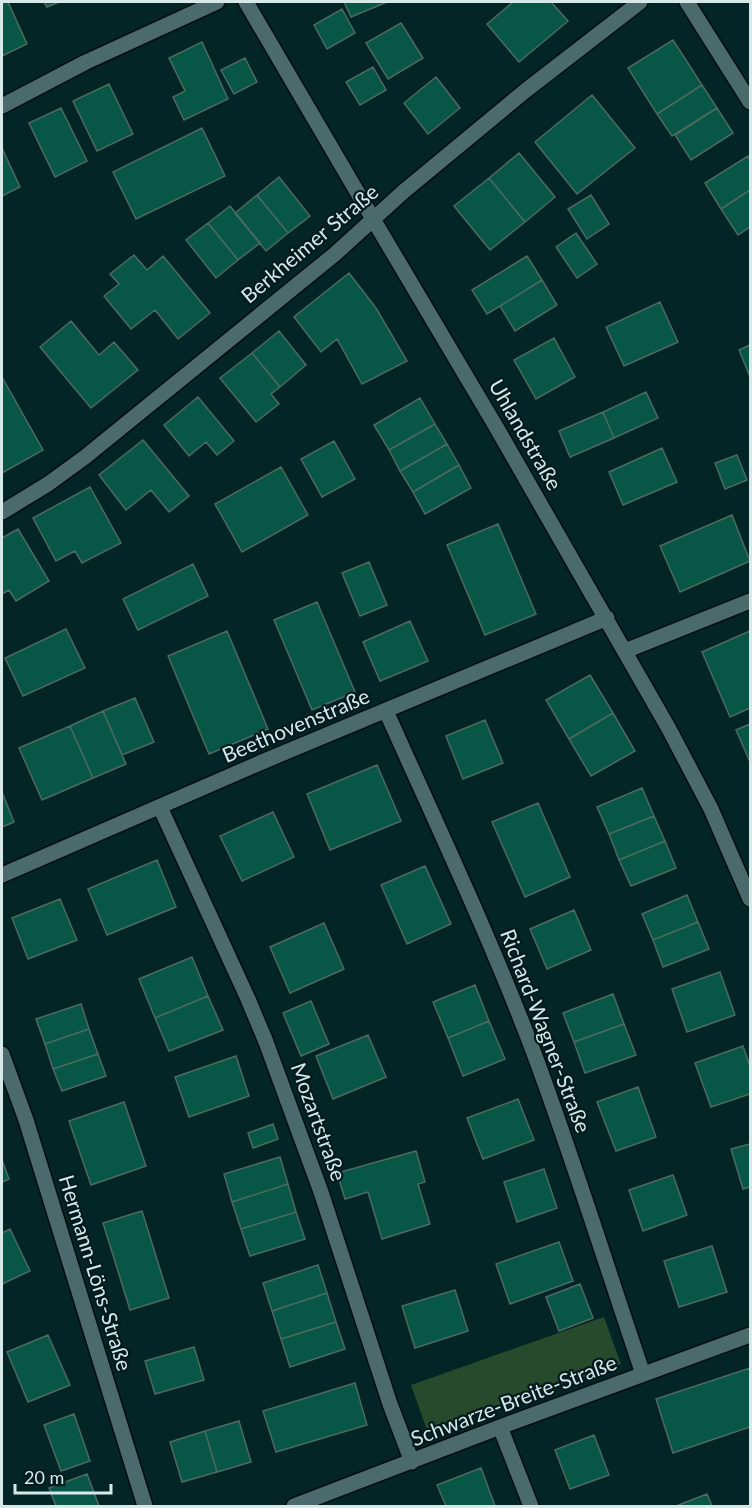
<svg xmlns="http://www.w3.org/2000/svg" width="752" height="1508" font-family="Lato,sans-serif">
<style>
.green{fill:#274a2d}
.building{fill:#085746;stroke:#4d6a60;stroke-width:1.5}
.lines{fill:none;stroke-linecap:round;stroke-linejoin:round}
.street-casing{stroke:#000d0e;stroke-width:18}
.street{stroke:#4a6a6b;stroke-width:15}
.labels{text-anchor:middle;stroke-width:4.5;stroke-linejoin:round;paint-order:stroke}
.street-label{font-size:21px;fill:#d7e8e9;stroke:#001b1d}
</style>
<rect width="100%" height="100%" fill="#042526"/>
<!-- green -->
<path class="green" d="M604,1317L621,1364L428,1433L411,1385Z"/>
<!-- building -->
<path class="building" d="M2,2H8L27,44L2,56Z
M44,2H59L47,7Z
M344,2H387L351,17Z
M513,2H551L568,21L519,62L487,24Z
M342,9L355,33L327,49L314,25Z
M401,23L423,58L388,79L366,43Z
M673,40L702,85L657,114L628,68Z
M202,42L228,99L184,120L173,97L185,91L169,58Z
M245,58L257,82L234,94L221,70Z
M373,67L386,90L360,105L346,82Z
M436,77L460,108L428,134L404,103Z
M109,84L133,134L97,151L73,101Z
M702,85L717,108L672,136L657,114Z
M592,95L635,148L577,194L535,142Z
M61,108L87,161L55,177L29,123Z
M717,108L733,133L691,160L675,135Z
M202,128L225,176L136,219L113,172Z
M2,148L20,187L2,196Z
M519,153L555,197L525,222L489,178Z
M748,156L750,160V190L721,209L705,183Z
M279,177L310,216L288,233L257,195Z
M489,178L525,222L490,250L454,206Z
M750,190V227L738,235L721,209Z
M257,195L288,233L266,251L235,213Z
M591,195L609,224L587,239L568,209Z
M230,206L260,243L238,260L208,223Z
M208,223L238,260L216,278L186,240Z
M576,233L597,264L577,278L556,247Z
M134,255L147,270L163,256L210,313L178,339L155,310L131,329L104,296L119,284L110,274Z
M527,256L542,280L487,314L472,290Z
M349,273L376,308L407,361L362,384L337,339L321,352L294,317Z
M542,280L557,305L515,331L500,306Z
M660,302L678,342L624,366L606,327Z
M71,321L99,355L114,342L138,370L91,408L40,347Z
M279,331L306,365L280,387L252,353Z
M554,338L575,377L536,399L514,360Z
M750,345V377L739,350Z
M252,353L280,387L271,394L279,404L256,422L220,378Z
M2,377L43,450L2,473Z
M646,392L658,418L614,438L603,412Z
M198,397L234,441L217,455L206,442L189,456L164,425Z
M420,398L435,424L389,450L374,425Z
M603,412L614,438L570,457L559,431Z
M435,424L447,444L400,471L389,450Z
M143,440L189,496L169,512L151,490L126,510L99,475Z
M334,441L355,479L322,497L301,459Z
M447,444L459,465L413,492L400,471Z
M662,448L677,482L623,505L609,472Z
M737,455L747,480L725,489L715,463Z
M459,465L471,488L425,514L413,492Z
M281,467L308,515L242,552L215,504Z
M90,487L121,543L82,563L75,551L56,561L33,518Z
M732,515L750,561L680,592L660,546Z
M498,524L536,614L485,635L447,545Z
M18,529L49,581L16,601L9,590L2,594V538Z
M369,562L387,605L360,616L342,573Z
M193,564L208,596L138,630L123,599Z
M317,602L355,692L312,710L274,620Z
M410,621L428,661L380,681L363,642Z
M66,629L85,668L23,696L5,658Z
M227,631L268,729L209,754L168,656Z
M750,631V708L730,717L702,652Z
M590,675L613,713L569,739L546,700Z
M135,698L154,742L122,755L103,711Z
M103,711L126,764L93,778L70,726Z
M613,713L635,751L591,776L569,739Z
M485,720L503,763L463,779L446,736Z
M750,724V762L736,730Z
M70,726L93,778L42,800L19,748Z
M377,765L401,821L330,850L307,794Z
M642,788L654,816L609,834L597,807Z
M2,792L14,822L2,827Z
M538,803L570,877L525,897L492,822Z
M273,812L294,857L242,881L220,836Z
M654,816L665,841L619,860L609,834Z
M665,841L676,868L631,886L619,860Z
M157,860L176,907L107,935L88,889Z
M425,866L451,924L407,944L381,885Z
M687,895L698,922L653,940L642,914Z
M60,899L77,940L28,959L12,918Z
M574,910L591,950L547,969L530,929Z
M698,922L709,949L663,967L653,940Z
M324,923L344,969L290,993L270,947Z
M192,957L208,996L155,1018L139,979Z
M720,972L735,1015L687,1032L672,989Z
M475,985L489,1021L448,1038L433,1002Z
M613,994L624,1024L574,1042L563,1013Z
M208,996L223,1030L169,1051L155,1018Z
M311,1001L329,1044L301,1056L283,1013Z
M81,1004L89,1029L45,1044L36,1019Z
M489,1021L505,1059L463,1076L448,1038Z
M624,1024L636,1055L585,1073L574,1042Z
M89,1029L98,1054L53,1069L45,1044Z
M368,1035L386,1077L333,1099L316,1056Z
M743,1046L750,1066V1094L711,1107L695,1063Z
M98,1054L106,1076L62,1091L53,1069Z
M236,1056L249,1096L189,1117L175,1077Z
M638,1087L656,1137L616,1151L597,1102Z
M518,1099L534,1140L483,1159L467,1118Z
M124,1102L146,1166L91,1185L69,1121Z
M273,1124L278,1139L253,1148L248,1133Z
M750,1144V1187L743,1189L731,1149Z
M416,1151L425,1182L418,1184L430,1224L382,1239L368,1192L345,1199L337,1173Z
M280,1157L288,1184L232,1202L224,1174Z
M2,1160L9,1179L2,1182Z
M544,1169L557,1208L517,1222L504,1182Z
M673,1175L687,1215L643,1231L629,1190Z
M288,1184L296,1212L241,1229L232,1202Z
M142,1211L169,1298L130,1310L103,1223Z
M296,1212L305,1239L250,1256L241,1229Z
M10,1229L30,1271L2,1284V1233Z
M559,1242L573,1281L510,1304L496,1264Z
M712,1246L727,1292L679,1307L664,1261Z
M318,1265L327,1293L272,1311L263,1283Z
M580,1284L593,1318L559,1331L546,1297Z
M455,1290L468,1331L415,1348L402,1306Z
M327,1293L336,1322L281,1339L272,1311Z
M336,1322L345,1349L290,1367L281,1339Z
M48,1335L70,1385L28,1402L7,1352Z
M194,1347L204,1380L155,1394L145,1361Z
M750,1368V1427L673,1453L656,1399Z
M355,1383L367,1425L276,1452L263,1411Z
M74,1414L90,1461L61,1471L44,1425Z
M239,1421L251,1462L217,1472L205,1431Z
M205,1431L217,1472L182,1482L170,1442Z
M594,1435L609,1475L570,1489L555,1450Z
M481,1468L495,1506H446L437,1485Z
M87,1474L99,1506H56L49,1488Z
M707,1494L712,1506H676Z"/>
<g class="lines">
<!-- street casing -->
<g class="street-casing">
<path id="street" d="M246,2L373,219L495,425L669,729L711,809L750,899
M687,2L750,102
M2,106L86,62L217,2
M2,512L48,484L85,457L335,254L403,192L525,91L640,2
M625,651L750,601
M386,711C437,825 491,939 535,1056C574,1161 607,1268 643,1374
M160,807L248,999L266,1042L321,1192L390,1404L412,1462
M2,875L262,762L607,618
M2,1054L26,1120L145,1506
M500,1427L531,1506
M294,1506L500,1427L750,1335"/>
</g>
<!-- street -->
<use href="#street" class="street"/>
</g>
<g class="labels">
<!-- street labels -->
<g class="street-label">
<text transform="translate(310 244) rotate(-40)" y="7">Berkheimer Straße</text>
<text transform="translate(525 435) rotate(60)" y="7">Uhlandstraße</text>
<text transform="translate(296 726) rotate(-23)" y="7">Beethovenstraße</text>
<text transform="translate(545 1031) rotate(69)" y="7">Richard-Wagner-Straße</text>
<text transform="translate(318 1122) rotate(70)" y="7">Mozartstraße</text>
<text transform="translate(95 1273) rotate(73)" y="7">Hermann-Löns-Straße</text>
<text transform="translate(514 1401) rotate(-21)" y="7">Schwarze-Breite-Straße</text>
</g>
</g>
<!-- border -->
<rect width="752" height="1508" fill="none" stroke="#d7e8e9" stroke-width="6"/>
<!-- scale -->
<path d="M15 1484v9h96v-9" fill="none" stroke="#d7e8e9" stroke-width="3"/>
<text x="24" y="1484" font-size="18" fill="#d7e8e9" stroke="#001b1d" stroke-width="4.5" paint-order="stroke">20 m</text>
</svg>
